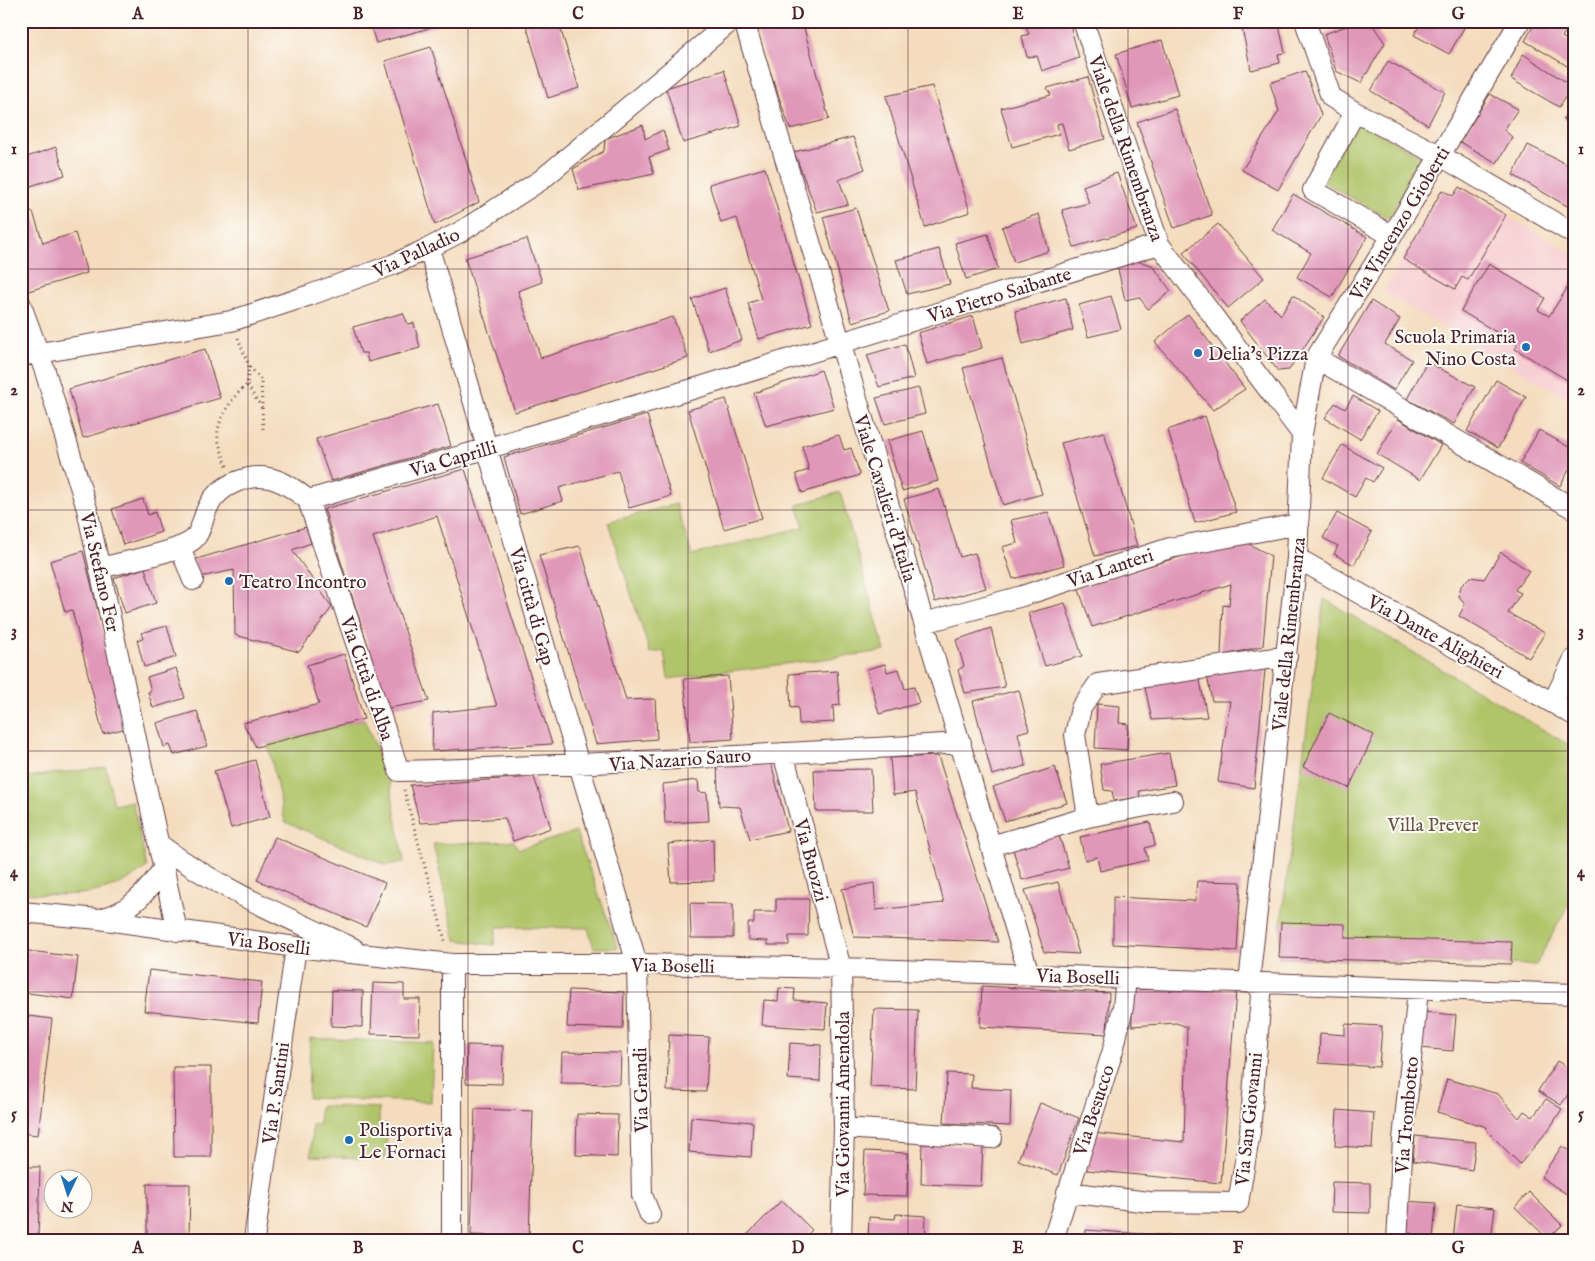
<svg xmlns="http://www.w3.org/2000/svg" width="1595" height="1261" font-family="'IM FELL English',serif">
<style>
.built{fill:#f7cfd2}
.green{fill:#b0c469;stroke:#7d724a}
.building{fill:#e097b8}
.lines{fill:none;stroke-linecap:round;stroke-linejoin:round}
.minor-casing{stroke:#643b41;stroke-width:22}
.path{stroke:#643b41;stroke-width:3;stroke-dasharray:1 4;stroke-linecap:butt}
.minor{stroke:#fff;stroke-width:20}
.grid{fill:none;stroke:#4a1f2b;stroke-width:1;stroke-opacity:0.55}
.poi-dot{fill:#1f6fb2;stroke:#fdfcf7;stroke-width:2}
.labels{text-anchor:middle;stroke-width:4;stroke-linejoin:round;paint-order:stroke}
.street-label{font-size:19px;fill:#4a1f2b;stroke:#fdfcf7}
.poi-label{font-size:19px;fill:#4a1f2b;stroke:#fdfcf7;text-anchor:start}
.park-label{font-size:19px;fill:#69513e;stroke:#fdfcf7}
.neatline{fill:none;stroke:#4a1f2b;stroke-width:2}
.grid-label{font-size:16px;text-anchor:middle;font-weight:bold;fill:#4a1f2b}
</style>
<rect width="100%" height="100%" fill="#fdfcf7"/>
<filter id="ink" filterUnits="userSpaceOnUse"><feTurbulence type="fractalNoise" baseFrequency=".02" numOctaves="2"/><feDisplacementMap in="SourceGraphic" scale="10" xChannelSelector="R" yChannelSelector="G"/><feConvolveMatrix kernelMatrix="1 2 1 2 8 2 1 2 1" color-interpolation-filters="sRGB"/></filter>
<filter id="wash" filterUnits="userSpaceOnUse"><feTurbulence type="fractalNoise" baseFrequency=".0096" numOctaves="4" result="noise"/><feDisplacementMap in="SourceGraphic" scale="20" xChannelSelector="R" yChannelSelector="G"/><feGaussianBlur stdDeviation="1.12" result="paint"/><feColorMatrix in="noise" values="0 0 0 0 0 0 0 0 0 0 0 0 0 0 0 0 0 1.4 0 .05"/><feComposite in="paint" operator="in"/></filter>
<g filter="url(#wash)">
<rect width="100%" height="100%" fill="#f4dcbd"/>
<!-- built -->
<path class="built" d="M1506,215L1574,254V402L1383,292L1403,259L1455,289L1462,277L1468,280Z"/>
<!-- green -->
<path class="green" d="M1356,121L1423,157L1389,218L1323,182Z
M840,492L885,651L668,679L664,651L650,653L608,522L676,504L692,555L804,527L797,505Z
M1324,599L1574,748V894L1536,965L1279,958L1281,922Z
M364,719L389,779L404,862L386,865L285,822L268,744Z
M106,767L114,805L132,801L147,867C106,899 71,896 21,893V778Z
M576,832L618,948H594L588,928L497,927L494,945L456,940L433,844L513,841L519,849Z
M310,1038L433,1043L431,1102L308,1098Z
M320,1106L379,1108V1124H387L386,1159L311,1156L312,1124H319Z"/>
<g id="blocks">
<!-- building -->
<path class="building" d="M369,21H451V22L376,43Z
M525,21H558L579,88L548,98Z
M753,21H802L829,119L790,129Z
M1024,21H1069L1079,58L1042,71L1037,56L1027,57L1022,36L1029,34Z
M1255,21H1278L1285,53L1278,54L1280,63L1251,70L1241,24Z
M1361,21H1370L1385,43L1361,83L1336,71L1324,34Z
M1422,21H1468L1449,54L1414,35Z
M1536,21H1572L1562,37L1574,44V70L1525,41Z
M1162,40L1178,95L1132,108L1116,54Z
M431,47L479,202L435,225L385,61Z
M1523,54L1572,86L1559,107L1511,79Z
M1388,61L1445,92L1428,125L1371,91Z
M724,70L741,126L683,143L666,88Z
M1305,71L1321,115L1278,190L1242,170L1279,111L1270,83Z
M1088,77L1105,139L1069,149L1062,123L1057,124L1059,134L1012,147L1001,108L1051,95L1047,88Z
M932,86L970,212L925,227L886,96Z
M1490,94L1518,109L1504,130L1512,137L1497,163L1460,142Z
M1574,101V126L1563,119Z
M1175,109L1212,215L1174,228L1137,122Z
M643,125L645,139L663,130L669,150L649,157L654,174L579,190L573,169L604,151L605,139Z
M853,137L865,169L839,180L848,204L817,212L794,152Z
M21,139L27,157L56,147L65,175L21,189Z
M1528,145L1574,168V210L1513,175Z
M765,168L812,324L759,339L748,303L761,299L737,218L721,223L709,184Z
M1117,173L1137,229L1074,247L1062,210L1089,203L1083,186Z
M1459,187L1506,215L1468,280L1462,277L1455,289L1403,259L1442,190L1453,196Z
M1293,194L1367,237L1332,297L1297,277L1311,253L1272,230Z
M856,208L889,311L852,322L823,217Z
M33,212L43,243L75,233L87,273L22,293L21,216Z
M1039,214L1049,251L1014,262L1002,227Z
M1218,224L1264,278L1228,308L1183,253Z
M988,234L998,269L966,279L955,243Z
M527,239L542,282L518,291L541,358L673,317L688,358L515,412L465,258Z
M939,249L950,284L907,294L896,260Z
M1136,261L1152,265L1171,291L1148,309L1139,297L1125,300L1117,265Z
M1489,264L1545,298L1538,310L1549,316L1574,278V384L1515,349L1518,345L1461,311Z
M725,288L742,340L709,351L692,299Z
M1293,295L1324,317L1289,370L1278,371L1240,321L1265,299L1281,315Z
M1111,296L1121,329L1088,337L1079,305Z
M1066,298L1073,330L1023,344L1015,311Z
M1371,301L1400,319L1385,344L1412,360L1394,390L1338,356Z
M403,313L408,324L414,323L420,348L368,362L366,353H361L353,327Z
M1188,314L1245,389L1213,410L1155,342Z
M973,316L982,348L927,364L918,333Z
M905,344L914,378L879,387L867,355Z
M205,349L220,398L83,438L69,389Z
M1002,358L1042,494L1003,505L963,368Z
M1427,362L1475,387L1454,424L1407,399Z
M821,370L834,408L766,426L754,393Z
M1496,380L1526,397L1498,448L1467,431Z
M919,388L925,414L885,424L876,398Z
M1353,396L1378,411L1360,439L1325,418L1335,403L1345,409Z
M726,399L762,518L724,529L688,410Z
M438,404L451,446L331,481L316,439Z
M647,415L671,496L629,508L618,471L559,488L563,501L520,514L504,457Z
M1205,416L1236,512L1195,523L1168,430Z
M1398,419L1441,445L1420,480L1377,454Z
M1539,430L1574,450V461L1560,486L1520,463Z
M923,431L938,481L902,491L887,441Z
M1104,432L1137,546L1095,556L1061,443Z
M839,435L844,450L851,448L860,475L802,493L796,474L809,470L802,446Z
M1342,445L1382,468L1373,482L1366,478L1355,497L1323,478Z
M465,469L552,744L432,751L433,713L497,706L437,516L373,537L429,701L388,708L324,509Z
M939,489L960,557L975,553L986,588L935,602L904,499Z
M143,499L148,515L155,512L161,532L123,545L112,509Z
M1048,512L1064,565L1013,579L1002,547L1017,543L1011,520Z
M1337,513L1372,532L1354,565L1334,554L1338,546L1323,538Z
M306,527L311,543L292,550L332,607L299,652L235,635L234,570L200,577L193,560Z
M1240,539L1271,556L1263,646L1221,656L1223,605L1229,606L1231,584L1092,627L1078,587Z
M580,546L626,700L655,699L657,739L596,744L539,555Z
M83,551L127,728L103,734L72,610L65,612L50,561Z
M1501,552L1529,571L1515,590L1521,593L1508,613L1545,633L1529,658L1459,616L1465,605L1459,596L1461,586L1470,577L1484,579Z
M145,568L156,603L125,613L114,578Z
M1065,603L1082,656L1045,666L1028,613Z
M167,626L176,657L144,667L137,640L143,638L141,633Z
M991,628L1005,687L965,693L958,670L964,666L956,640Z
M344,654L364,719L256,747L243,723L319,704L307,665Z
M1259,663L1265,669L1254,788L1218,782L1230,701H1212L1206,671Z
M885,664L887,672L899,669L905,689L914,687L919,703L879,714L867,669Z
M176,668L185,698L153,708L148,692L151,691L147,677Z
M1198,670L1207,717L1152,720L1143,678Z
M837,671L840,705L833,706L834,722L799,724L798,707L791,708L789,674Z
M728,676L733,739L690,742L684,679Z
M1019,690L1029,730L1018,733L1026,766L992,775L973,701Z
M1097,704L1120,706L1119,723L1128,724L1127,750L1095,748Z
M197,711L207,746L174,755L170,745L164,747L157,723Z
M1329,713L1374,735L1349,788L1303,767Z
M1169,753L1175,785L1139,791L1140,797L1114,801L1112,791L1104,790L1100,764Z
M938,756L998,942L854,937L842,889L874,883L876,910L944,903L915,792L893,795L890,758Z
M255,760L270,817L231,828L214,771Z
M771,762L788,831L750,839L740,807L719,806L717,767Z
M1055,767L1067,803L1005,821L993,787Z
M871,769L873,811H816L814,770Z
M534,777L551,828L513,841L505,818L420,823L410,785Z
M698,780L699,792L707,793L709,821L665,823L663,784Z
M1150,822L1155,845L1145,848L1148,860L1100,871L1097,857L1085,860L1080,837Z
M1058,832L1069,868L1022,880L1012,846Z
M275,837L385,883L366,927L257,880Z
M713,839L714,881L671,882L668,844Z
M1197,881L1241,882L1237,951L1113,944V897L1195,901Z
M1058,882L1079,954L1044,952L1025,890Z
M776,899H809L808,936H789V945H768V941L748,940V923H754V912H776Z
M690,903L733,904V938H691Z
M1281,922L1345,924V938L1512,942L1511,964L1279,958Z
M21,950L78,957L73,999L21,992Z
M149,970L262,982L258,1023L144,1011Z
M373,983L404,984V999H420L419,1035L371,1034Z
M982,986L1109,993L1107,1034L980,1027Z
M1132,987L1236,991L1221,1183L1087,1170L1082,1151L1092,1133L1184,1142L1187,1027L1176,1023L1132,1026Z
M779,988L795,989L794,1000L827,1003L825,1029L762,1025L764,1000L778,1001Z
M332,990L363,991L362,1027L331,1026Z
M569,990L624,992L623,1029L567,1027Z
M874,1009L918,1010L915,1089L870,1087Z
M1423,1012L1456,1015L1453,1051L1420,1048Z
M21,1015L52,1019L38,1135L21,1133Z
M1345,1024L1382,1026L1379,1067L1319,1063L1320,1033L1345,1035Z
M669,1035L709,1037L706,1092L667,1091Z
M790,1043L821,1045L820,1081L788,1079Z
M467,1045L503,1046L502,1084L466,1083Z
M562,1052L621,1053L620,1084L561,1083Z
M1557,1061L1574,1072V1085L1561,1105L1538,1091Z
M173,1067H211V1157H174Z
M947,1073L972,1074L971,1088L1011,1090L1010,1126L944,1123Z
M1447,1079L1498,1094L1519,1118L1524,1111L1533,1117L1546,1099L1562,1109L1549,1129L1520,1164L1486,1130L1487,1127L1437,1112Z
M1040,1103L1079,1118L1058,1175L1018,1160Z
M475,1109L533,1111L529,1237L471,1235Z
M1337,1110L1374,1113L1372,1148L1335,1146Z
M577,1114L618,1115L617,1157L576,1155Z
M691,1117L753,1122L751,1157L689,1152Z
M1415,1136L1476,1142L1472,1170L1413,1161Z
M922,1144L983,1146L981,1186L921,1184Z
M1562,1146L1574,1153V1199L1541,1177Z
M865,1151L908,1153L907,1196L863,1195Z
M21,1167H40L38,1240H21Z
M1332,1182L1370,1183V1213L1331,1212Z
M147,1184H190L189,1240H147Z
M1529,1192L1562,1225L1548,1239L1515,1207Z
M782,1200L812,1230L802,1240H742Z
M1402,1201L1436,1203L1433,1240H1410L1411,1233L1405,1232Z
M1457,1204L1495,1208L1491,1240H1453Z
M896,1214L926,1216L925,1240H868L869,1217L895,1219Z
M1086,1230L1170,1236V1240H1085Z"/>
</g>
</g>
<g filter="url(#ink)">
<use href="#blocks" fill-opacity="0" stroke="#643b41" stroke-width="1"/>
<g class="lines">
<!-- minor casing -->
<g class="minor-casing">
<path id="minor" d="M744,21L1029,974
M1083,21L1159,244L1302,434
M1305,21L1331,97L1355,112
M1392,236L1313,190L1355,112L1441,156L1574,234
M429,248L637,964L642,1195L650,1215
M21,305L45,371L87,509L177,931
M21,356L231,321L310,295L392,265L429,248L462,231L541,180L731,21
M1316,358L1574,509
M308,500L399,771C587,765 774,754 961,743
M180,547L193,580
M1297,558L1574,715
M100,568C122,562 180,552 194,539C202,531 203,516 208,507C219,484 252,471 276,480C288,484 298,492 308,500L703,386L1159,244
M924,623L1022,596L1170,548L1299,524
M1553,702L1574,659
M783,753L841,968L844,1128L841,1240
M1088,817L1173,801
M160,845C219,889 286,917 353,948
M991,846L1088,817L1075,735L1081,708L1098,684L1287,656
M21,912L99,919L296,947L452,964H637L841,968L1574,994
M101,919C132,911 148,891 165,866
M452,964V1240
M1249,982L1297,558L1302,434L1316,358L1392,236L1520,21
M844,1128L992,1138
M1067,1192L1149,1202L1238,1203L1250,1132L1262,983
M254,1240L296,947
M1053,1240L1114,1047L1123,1007L1126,978
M1397,1240L1403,1140L1418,990"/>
</g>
<!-- path -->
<path class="path" d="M238,338L249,366L247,385L262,408
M250,367L261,380L263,429
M227,466C224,457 220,448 218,439C215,422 233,395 247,385
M404,790L446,944"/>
<!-- minor -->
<use href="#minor" class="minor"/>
</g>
</g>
<!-- grid -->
<path class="grid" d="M248,21V1240M468,21V1240M688,21V1240M908,21V1240M1128,21V1240M1348,21V1240M21,269H1574M21,510H1574M21,751H1574M21,992H1574"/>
<!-- markers -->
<g class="poi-dot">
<circle cx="1526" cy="347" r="5"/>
<circle cx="1198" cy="353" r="5"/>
<circle cx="229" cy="581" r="5"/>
<circle cx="349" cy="1140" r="5"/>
</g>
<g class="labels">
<!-- street labels -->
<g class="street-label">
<text transform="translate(1127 148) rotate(71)" y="7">Viale della Rimembranza</text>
<text transform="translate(1399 223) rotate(-59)" y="7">Via Vincenzo Gioberti</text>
<text transform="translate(416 252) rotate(-25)" y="7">Via Palladio</text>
<text transform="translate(999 294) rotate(-17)" y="7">Via Pietro Saibante</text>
<text transform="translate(453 458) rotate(-16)" y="7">Via Caprilli</text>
<text transform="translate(886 498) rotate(73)" y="7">Viale Cavalieri d'Italia</text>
<text transform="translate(1110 567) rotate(-18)" y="7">Via Lanteri</text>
<text transform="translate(101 572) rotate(77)" y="7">Via Stefano Fer</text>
<text transform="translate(533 606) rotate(74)" y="7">Via città di Gap</text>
<text transform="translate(1288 634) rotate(-84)" y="7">Viale della Rimembranza</text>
<text transform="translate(1436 636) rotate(29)" y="7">Via Dante Alighieri</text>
<text transform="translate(368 678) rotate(71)" y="7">Via Città di Alba</text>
<text transform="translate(680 759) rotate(-4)" y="7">Via Nazario Sauro</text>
<text transform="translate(812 860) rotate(75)" y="7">Via Buozzi</text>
<text transform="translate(269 943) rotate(7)" y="7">Via Boselli</text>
<text transform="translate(673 965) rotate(1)" y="7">Via Boselli</text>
<text transform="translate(1078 976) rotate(2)" y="7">Via Boselli</text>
<text transform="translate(640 1090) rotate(-91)" y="7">Via Grandi</text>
<text transform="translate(275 1093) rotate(-82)" y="7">Via P. Santini</text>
<text transform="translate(842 1104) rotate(-90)" y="7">Via Giovanni Amendola</text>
<text transform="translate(1093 1110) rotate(-72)" y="7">Via Besucco</text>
<text transform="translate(1406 1115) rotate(-85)" y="7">Via Trombotto</text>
<text transform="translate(1248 1119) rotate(-84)" y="7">Via San Giovanni</text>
</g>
<!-- poi labels -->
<g class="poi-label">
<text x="1516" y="343" text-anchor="end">Scuola Primaria<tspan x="1516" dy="22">Nino Costa</tspan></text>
<text x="1208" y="360">Delia's Pizza</text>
<text x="239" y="588">Teatro Incontro</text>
<text x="359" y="1136">Polisportiva<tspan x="359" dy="22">Le Fornaci</tspan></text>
</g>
<!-- park labels -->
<g class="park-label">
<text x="1433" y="831">Villa Prever</text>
</g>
</g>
<!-- margin -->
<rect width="1595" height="1261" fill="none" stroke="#fdfcf7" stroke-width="55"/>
<!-- north arrow -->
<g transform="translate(68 1194) rotate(184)"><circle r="24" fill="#fdfcf7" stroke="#b5a4a5"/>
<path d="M0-4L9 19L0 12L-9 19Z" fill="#1f6fb2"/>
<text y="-8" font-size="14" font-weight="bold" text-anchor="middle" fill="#4a1f2b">N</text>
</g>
<rect x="28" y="28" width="1540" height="1206" class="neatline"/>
<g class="grid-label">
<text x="138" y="19">A</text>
<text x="358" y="19">B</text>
<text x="578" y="19">C</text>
<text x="798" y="19">D</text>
<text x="1018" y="19">E</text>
<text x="1238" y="19">F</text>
<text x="1458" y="19">G</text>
<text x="14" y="154">1</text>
<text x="1581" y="154">1</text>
<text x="14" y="395">2</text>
<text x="1581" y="395">2</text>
<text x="14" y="636">3</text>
<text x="1581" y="636">3</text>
<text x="14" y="877">4</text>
<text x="1581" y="877">4</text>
<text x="14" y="1119">5</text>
<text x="1581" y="1119">5</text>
<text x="138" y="1253">A</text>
<text x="358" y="1253">B</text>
<text x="578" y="1253">C</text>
<text x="798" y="1253">D</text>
<text x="1018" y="1253">E</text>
<text x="1238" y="1253">F</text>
<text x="1458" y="1253">G</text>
</g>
</svg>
